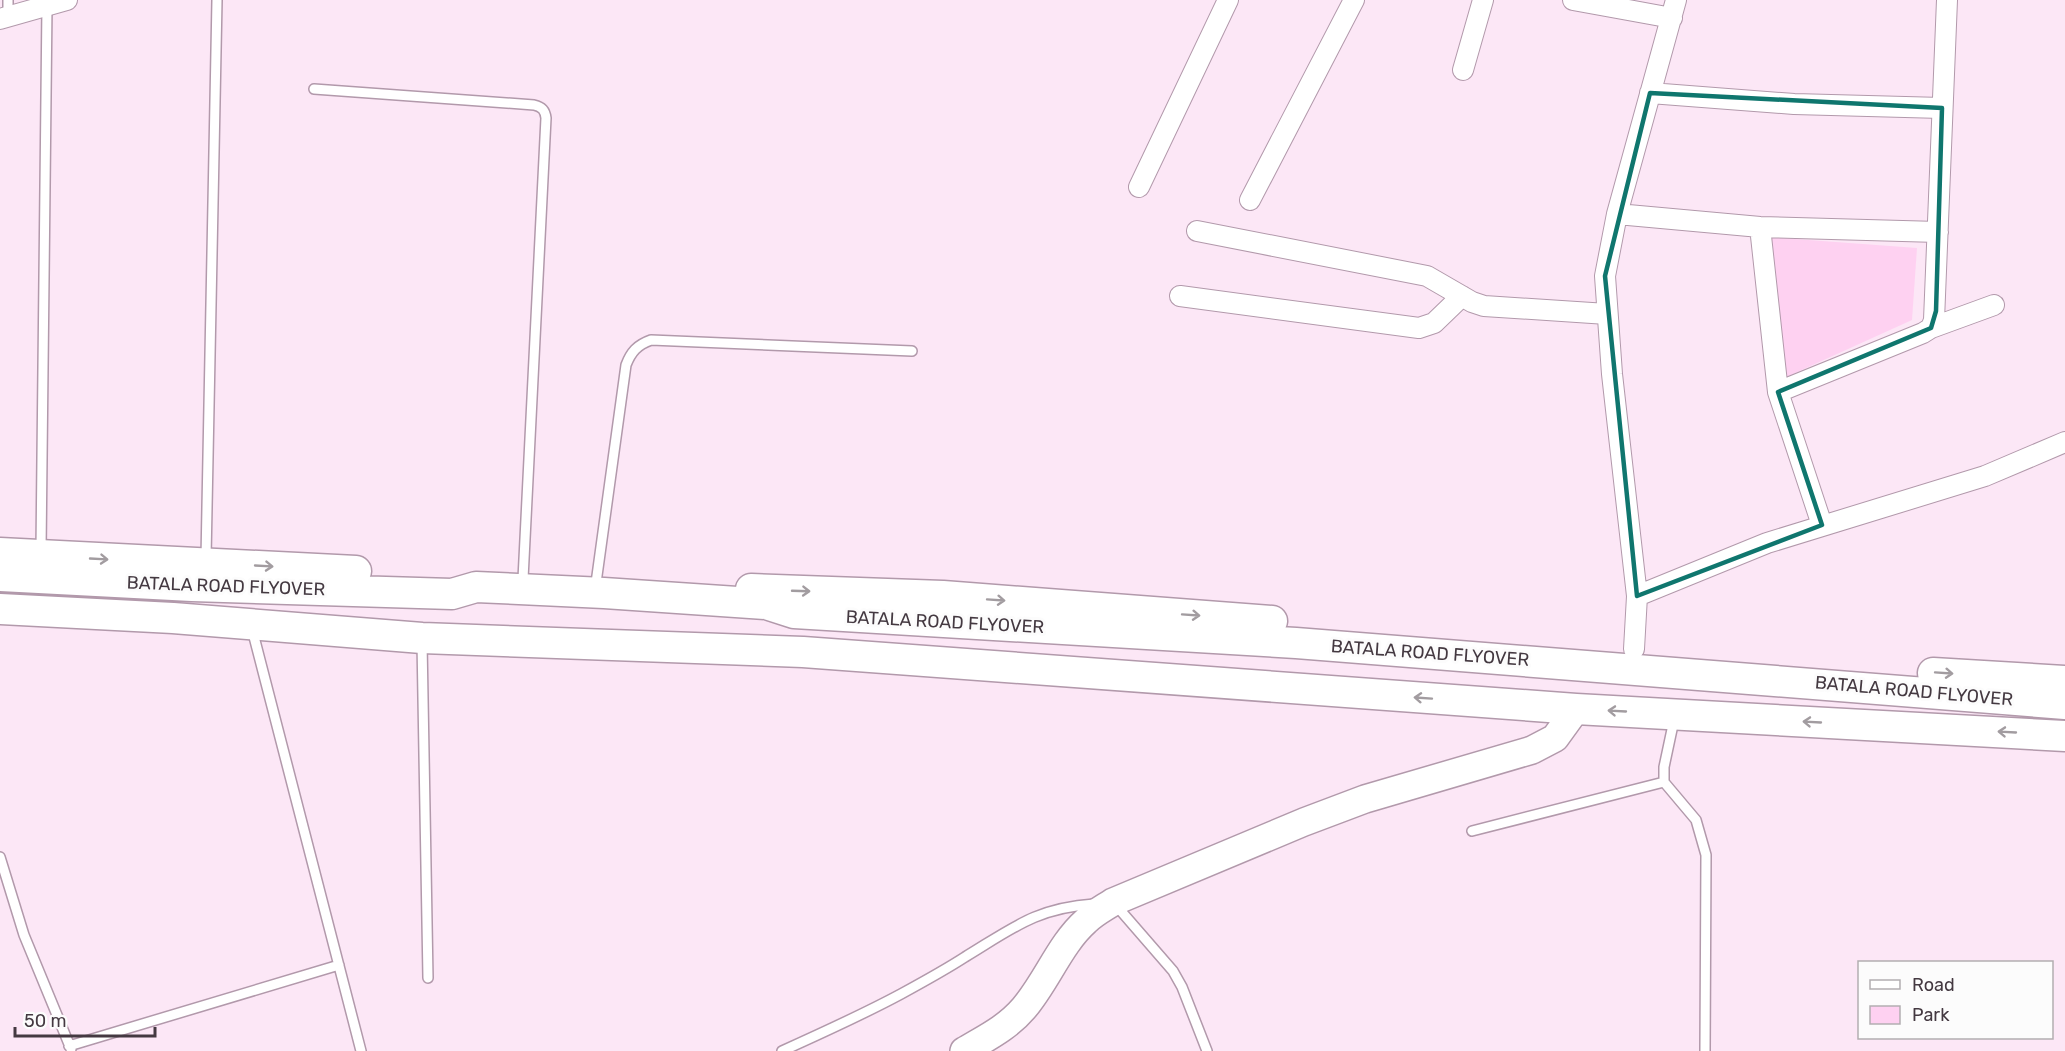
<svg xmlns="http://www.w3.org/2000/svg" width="2065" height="1051" font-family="Rubik,sans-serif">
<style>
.green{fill:#fed1f1}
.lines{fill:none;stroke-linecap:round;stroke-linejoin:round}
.lane-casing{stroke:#b299ab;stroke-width:12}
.street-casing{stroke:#b299ab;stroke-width:22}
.secondary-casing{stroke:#b299ab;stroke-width:30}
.primary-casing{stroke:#b299ab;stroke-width:33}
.lane{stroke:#fff;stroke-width:9}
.street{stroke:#fff;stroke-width:20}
.secondary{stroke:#fff;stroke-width:27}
.primary{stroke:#fff;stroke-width:30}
.oneway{stroke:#a29ca0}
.marked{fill:none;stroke:#0f766e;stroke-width:4.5;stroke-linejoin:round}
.labels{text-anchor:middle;stroke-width:6;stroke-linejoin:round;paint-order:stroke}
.street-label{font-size:18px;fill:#443941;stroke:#fcfcfc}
</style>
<rect width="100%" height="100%" fill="#fce7f6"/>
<!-- green -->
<path class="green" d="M1754,236L1917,248L1912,320L1773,383Z"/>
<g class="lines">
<!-- lane casing -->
<g class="lane-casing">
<path id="lane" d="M8,0V16
M314,89L534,105C542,107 545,110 546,118L523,579
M41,550L47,5
M206,558L217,0
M596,583L626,365C631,352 637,345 651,340L912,351
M252,629L361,1051
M422,642L428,978
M1674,720L1664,767V782L1696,820L1706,855L1705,1051
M1472,831L1664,782
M0,857L24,935L71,1049
M1114,903L1173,971L1182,987L1207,1051
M69,1046L339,965
M782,1051C822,1033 862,1015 901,994C923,982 945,970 965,957C1013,928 1036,908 1094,904"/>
</g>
<!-- street casing -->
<g class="street-casing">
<path id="street" d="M1573,0L1672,18
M0,19L67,0
M1463,70L1483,0
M1650,93L1794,104L1942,108
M1139,187L1228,0
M1250,200L1354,0
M1617,214L1760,227L1938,232
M1760,227L1778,392L1822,525
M1197,231L1427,276L1472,302L1484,306L1607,314
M1180,296L1419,328L1434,323L1462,296
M1931,328L1994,305
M1778,392L1923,333L1931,328L1934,320L1947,0
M1637,596L1612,374L1605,276L1617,214L1676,0
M1634,649L1637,596L1767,543L1985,476L2065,442"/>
</g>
<!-- secondary casing -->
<g class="secondary-casing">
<path id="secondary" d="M964,1051C986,1038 1007,1028 1024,1008C1047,981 1060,944 1086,921C1094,913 1104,908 1113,902L1304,822L1365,799L1532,750L1555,738L1576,709"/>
</g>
<!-- primary casing -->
<g class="primary-casing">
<path id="primary" d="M0,553L356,571
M0,576L192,586L452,594L476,587L604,593L766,604L794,613L1296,643L2065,704
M751,589L943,596L1272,621
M0,609L173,618L422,638L803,652L1576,709L2065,736
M1933,673L2065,681"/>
</g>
<!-- lane -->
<use href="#lane" class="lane"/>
<!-- street -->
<use href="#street" class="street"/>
<!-- secondary -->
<use href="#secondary" class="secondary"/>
<!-- primary -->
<use href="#primary" class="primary"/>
</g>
<!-- one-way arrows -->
<defs><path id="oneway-shaft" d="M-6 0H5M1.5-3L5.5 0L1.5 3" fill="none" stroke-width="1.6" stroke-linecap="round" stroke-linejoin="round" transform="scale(1.5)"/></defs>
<g class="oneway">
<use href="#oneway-shaft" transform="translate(99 559) rotate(3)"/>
<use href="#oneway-shaft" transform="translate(264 566) rotate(3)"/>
<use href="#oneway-shaft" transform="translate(801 591) rotate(2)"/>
<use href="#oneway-shaft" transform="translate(996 600) rotate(4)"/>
<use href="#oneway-shaft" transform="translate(1191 615) rotate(4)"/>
<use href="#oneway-shaft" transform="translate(1944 673) rotate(4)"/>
<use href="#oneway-shaft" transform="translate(1423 698) rotate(-176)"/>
<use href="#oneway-shaft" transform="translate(1617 711) rotate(-177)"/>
<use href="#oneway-shaft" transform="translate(1812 722) rotate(-177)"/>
<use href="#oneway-shaft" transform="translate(2007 732) rotate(-177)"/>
</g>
<!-- marked area -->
<path class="marked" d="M1650,93L1942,108L1936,311L1931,328L1778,392L1822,525L1637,596L1605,276Z"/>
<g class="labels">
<!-- street labels -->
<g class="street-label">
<text transform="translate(226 586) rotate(2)" y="6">BATALA ROAD FLYOVER</text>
<text transform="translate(945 622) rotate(3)" y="6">BATALA ROAD FLYOVER</text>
<text transform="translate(1430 653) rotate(4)" y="6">BATALA ROAD FLYOVER</text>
<text transform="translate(1914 691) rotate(5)" y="6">BATALA ROAD FLYOVER</text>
</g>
</g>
<!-- legend -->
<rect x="1858" y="961" width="195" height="78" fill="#fcfcfc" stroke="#b2aeb1" stroke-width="1.5"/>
<rect x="1870" y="980" width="30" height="9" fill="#ffffff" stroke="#b2aeb1" stroke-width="1.5"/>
<text x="1912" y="991" font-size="18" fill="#443941">Road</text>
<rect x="1870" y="1006" width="30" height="18" fill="#fed1f1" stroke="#b2aeb1" stroke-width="1.5"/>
<text x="1912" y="1021" font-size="18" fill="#443941">Park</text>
<!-- scale -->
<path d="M15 1027v9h140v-9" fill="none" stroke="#443941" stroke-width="3"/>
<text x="24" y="1027" font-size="18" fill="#443941" stroke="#fcfcfc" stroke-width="4.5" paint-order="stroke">50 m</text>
</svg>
